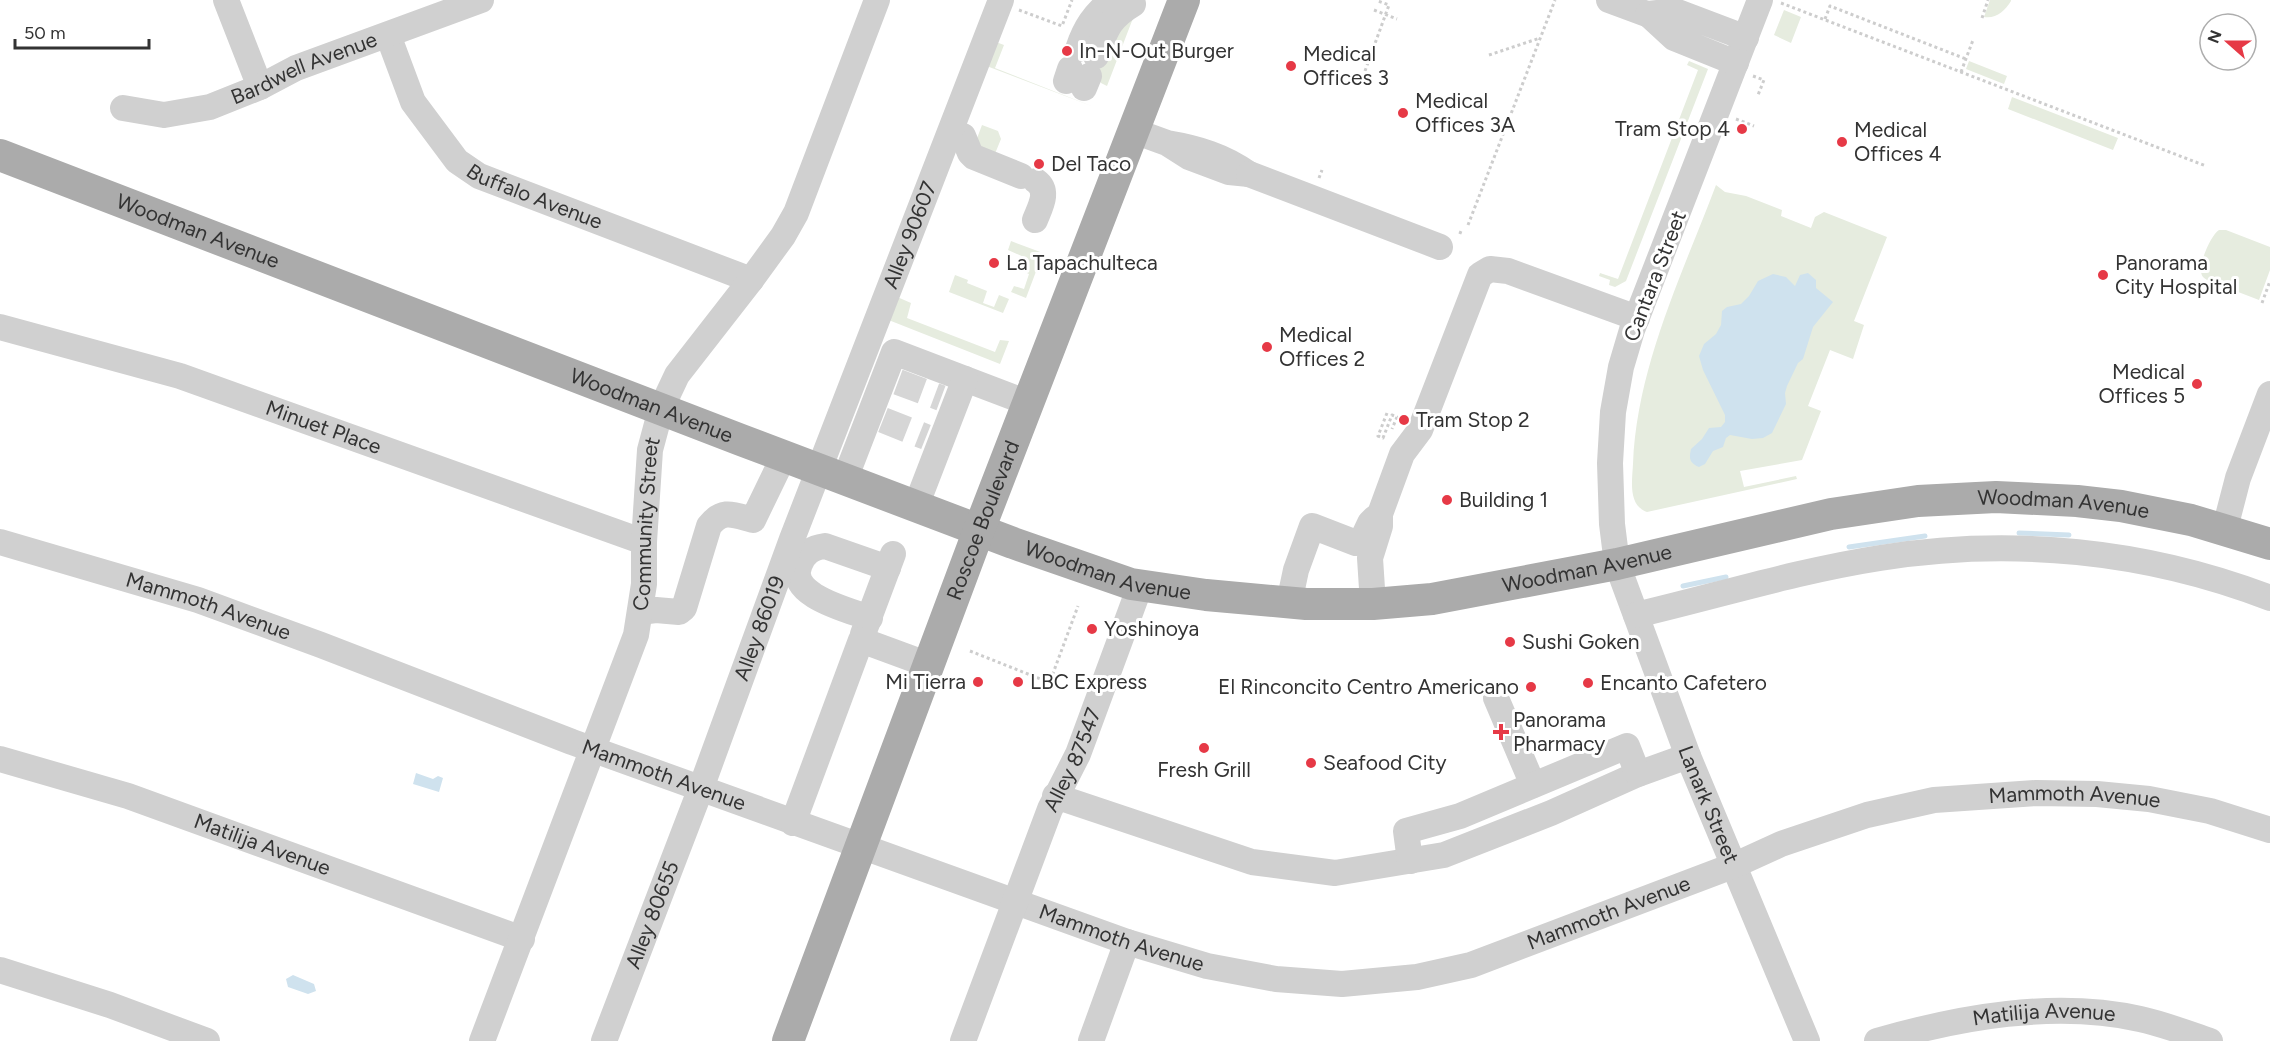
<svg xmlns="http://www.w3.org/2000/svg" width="2270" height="1041" font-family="Figtree,sans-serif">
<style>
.green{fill:#e6ecdf}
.water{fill:#cfe2ee}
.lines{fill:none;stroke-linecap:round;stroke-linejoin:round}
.stream{stroke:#cfe2ee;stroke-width:5}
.minor-tunnel{stroke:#d6d6d6;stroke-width:26;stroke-dasharray:26 13;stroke-linecap:butt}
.path{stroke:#cdcdcd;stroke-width:3;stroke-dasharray:3 3;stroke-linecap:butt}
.minor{stroke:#d0d0d0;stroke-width:26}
.major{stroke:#ababab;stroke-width:32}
.poi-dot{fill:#e63946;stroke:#fff;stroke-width:2}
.labels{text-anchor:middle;stroke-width:6;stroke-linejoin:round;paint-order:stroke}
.poi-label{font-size:21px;fill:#333;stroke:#fff;text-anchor:start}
.street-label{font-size:21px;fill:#333;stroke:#fff}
</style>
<rect width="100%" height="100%" fill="#fff"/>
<!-- green -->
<path class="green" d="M1990,0H2011V1C2005,11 1996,19 1984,17Z
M1784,10L1801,17L1791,43L1774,35Z
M1135,13L1107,86L1101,83L1094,71L1109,33Z
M996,42L1004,45L995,68L1094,107L984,65Z
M1689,61L1708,69L1626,281L1615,287L1609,285L1610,280L1599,276L1600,273L1618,279L1698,70L1687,65Z
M1969,61L2007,76L2004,84L1966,69Z
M2012,97L2118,138L2113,150L2008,109Z
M982,125L998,131L1001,139L992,161L976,141Z
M1716,185L1725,192L1746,196L1782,210L1781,216L1811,228L1815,217L1824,212L1887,237L1854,321L1864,325L1853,359L1830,350L1808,406L1821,411L1802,460L1740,471L1744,487L1796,476L1797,479L1647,512C1628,505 1632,482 1633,464C1637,366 1682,275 1716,185Z
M2219,230H2226L2270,247V270L2259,300L2207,280C2203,277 2202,277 2201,272C2199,263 2211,235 2219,230Z
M1011,241L1043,253L1026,298L1011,292L1014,286L1024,289L1029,274L1020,270L1024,257L1008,250Z
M955,275L968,280L967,283L987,291L983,303L994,307L999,295L1009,299L1003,313L949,292Z
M895,296L911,303L907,318L995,352L1000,340L1009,341L1000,364L886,319Z"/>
<!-- water -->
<path class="water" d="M1808,273L1816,280V288L1833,302L1813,327L1803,359L1798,363L1787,386L1785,393L1786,404L1772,433L1763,438L1752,439L1730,435L1726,438L1723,447L1713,451L1705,464L1699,467C1689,463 1689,458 1691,449L1702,439L1709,428L1721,427L1725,422V415L1703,370L1699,356L1704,344L1716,334L1721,325L1722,311L1727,307L1741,304L1749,296L1758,281L1773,274L1786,277L1795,286L1800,275Z
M416,773L433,779L438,776L443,778L439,792L413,784Z
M293,975L314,984L316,991L308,994L288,987L286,979Z"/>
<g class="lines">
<!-- stream -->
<path class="stream" d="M2019,533L2069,535
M1849,547L1925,536
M1683,586L1726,577"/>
<!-- minor-tunnel -->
<path class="minor-tunnel" d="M898,382L941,398
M883,420L926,437"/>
<!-- path -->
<path class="path" d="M1781,3L2206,166
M1019,10L1062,26L1072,0
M1374,10L1397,19
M1982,18L1988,0
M1825,19L1830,6L1966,59
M1489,55L1540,38
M1365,71L1389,5L1378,1
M1961,72L1973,40
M1753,76L1764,80L1758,95
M1736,119L1754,126
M1319,178L1322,170
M1468,225L1555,0
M1459,232L1464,234
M2262,303L2270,281
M1387,413L1378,436L1383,438L1392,415L1397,417L1392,429
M970,651L1043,680L1052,676L1078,606"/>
<!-- minor -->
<g class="minor">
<path d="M226,0L260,87"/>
<path d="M1609,0L1663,20"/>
<path id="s1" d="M1760,0L1632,330L1621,367L1613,412L1610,463L1612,524L1617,564L1688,756L1807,1041"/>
<path id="s2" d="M388,35L413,102L457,161L479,176L751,280"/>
<path d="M1078,49C1085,28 1094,14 1112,0"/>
<path d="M1096,56C1106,30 1108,19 1133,4"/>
<path d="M1736,63L1674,38L1648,14L1675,11L1746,38"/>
<path d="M1066,81L1070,69"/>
<path d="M1084,88L1089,76"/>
<path id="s3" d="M123,108L164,115L210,107L260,87L296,68L481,0"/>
<path d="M1134,131L1167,143L1189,157L1229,172L1249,174C1224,156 1197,148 1167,143"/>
<path d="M963,136L970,153L974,157L1021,176"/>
<path d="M1249,174L1440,247"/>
<path d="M1035,220C1040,207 1050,191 1036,181"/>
<path id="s4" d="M0,327L180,376L644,542"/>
<path d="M845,479L894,352L1028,403"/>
<path d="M916,506L965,379"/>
<path d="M2225,528L2238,478L2270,394"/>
<path id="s5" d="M0,542L198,600L321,645L572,742L1127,942L1207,966L1276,979L1342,984L1417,977L1471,965L1735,865L1781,844L1867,815L1934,800L2036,793L2097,794L2149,799L2210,811L2270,830"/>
<path d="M1289,603L1296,570L1312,526L1356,543L1362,540L1370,523L1375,518"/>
<path d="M1373,604L1370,558L1380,526V514L1402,454L1420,430L1480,275L1490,269L1508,271L1637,318"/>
<path d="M640,612L656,610L679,612L684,608L709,526C723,508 734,515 753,520L784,456"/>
<path d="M1636,615C1717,596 1797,571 1880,558C2011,537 2146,550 2270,598"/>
<path d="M870,618C849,610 785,595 800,564C805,552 812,548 825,546L888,568"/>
<path d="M863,634L893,554"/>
<path d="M1496,698L1533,785"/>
<path id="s6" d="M0,759L128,796L522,939"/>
<path d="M1055,796L1252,862L1335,873L1444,855L1551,813L1638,774L1688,756"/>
<path d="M793,823L861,640L929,665"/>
<path d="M1410,861L1406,831L1460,816L1627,746L1638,774"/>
<path d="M0,970L110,1005L207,1041"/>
<path id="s7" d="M482,1041L636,635L644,584V542L650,450L661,409L677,375L751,280L783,236L796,213L877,0"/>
<path id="s8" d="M604,1041L701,788L792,539L1001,0"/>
<path id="s9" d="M963,1041L1050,809L1078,754L1140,586"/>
<path d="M1091,1041L1127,942"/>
<path id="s10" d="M1877,1041C1960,1017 2054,1000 2140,1019C2163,1024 2187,1033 2210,1041"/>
</g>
<!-- major -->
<g class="major">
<path id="s11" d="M0,155L741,440L1013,543L1131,584L1206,595L1306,604H1373L1432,599L1617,564L1831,514L1918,501L1996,497L2077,501L2121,506L2191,520L2270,544"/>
<path id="s12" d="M788,1041L979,530L1184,0"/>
</g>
</g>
<!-- markers -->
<g class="poi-dot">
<circle cx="1067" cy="51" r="6"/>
<circle cx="1291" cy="66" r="6"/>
<circle cx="1403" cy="113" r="6"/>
<circle cx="1742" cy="129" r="6"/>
<circle cx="1842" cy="142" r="6"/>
<circle cx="1039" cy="164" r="6"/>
<circle cx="994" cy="263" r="6"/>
<circle cx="2103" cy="275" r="6"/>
<circle cx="1267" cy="347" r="6"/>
<circle cx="2197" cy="384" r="6"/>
<circle cx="1404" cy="420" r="6"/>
<circle cx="1447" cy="500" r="6"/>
<circle cx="1092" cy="629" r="6"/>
<circle cx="1510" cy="642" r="6"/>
<circle cx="978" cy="682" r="6"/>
<circle cx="1018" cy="682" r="6"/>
<circle cx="1588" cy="683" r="6"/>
<circle cx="1531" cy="687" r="6"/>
<path d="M1498 723h6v6h6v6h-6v6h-6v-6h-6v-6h6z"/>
<circle cx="1204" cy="748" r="6"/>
<circle cx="1311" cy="763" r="6"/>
</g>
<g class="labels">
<!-- poi labels -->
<g class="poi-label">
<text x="1079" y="58">In-N-Out Burger</text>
<text x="1303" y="61">Medical<tspan x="1303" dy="24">Offices 3</tspan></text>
<text x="1415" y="108">Medical<tspan x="1415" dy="24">Offices 3A</tspan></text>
<text x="1730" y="136" text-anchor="end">Tram Stop 4</text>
<text x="1854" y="137">Medical<tspan x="1854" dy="24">Offices 4</tspan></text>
<text x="1051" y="171">Del Taco</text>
<text x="1006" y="270">La Tapachulteca</text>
<text x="2115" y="270">Panorama<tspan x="2115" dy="24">City Hospital</tspan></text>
<text x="1279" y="342">Medical<tspan x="1279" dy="24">Offices 2</tspan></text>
<text x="2185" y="379" text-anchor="end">Medical<tspan x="2185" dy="24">Offices 5</tspan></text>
<text x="1416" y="427">Tram Stop 2</text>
<text x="1459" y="507">Building 1</text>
<text x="1104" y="636">Yoshinoya</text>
<text x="1522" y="649">Sushi Goken</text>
<text x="966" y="689" text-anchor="end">Mi Tierra</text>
<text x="1030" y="689">LBC Express</text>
<text x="1600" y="690">Encanto Cafetero</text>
<text x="1519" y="694" text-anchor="end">El Rinconcito Centro Americano</text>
<text x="1513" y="727">Panorama<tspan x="1513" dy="24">Pharmacy</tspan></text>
<text x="1323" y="770">Seafood City</text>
<text x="1204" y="777" text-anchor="middle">Fresh Grill</text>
</g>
<!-- street labels -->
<g class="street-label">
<text dy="7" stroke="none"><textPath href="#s3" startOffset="190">Bardwell Avenue</textPath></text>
<text dy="7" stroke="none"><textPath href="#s2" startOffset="231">Buffalo Avenue</textPath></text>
<text dy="7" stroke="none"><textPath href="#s11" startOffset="212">Woodman Avenue</textPath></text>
<text dy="7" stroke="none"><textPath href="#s8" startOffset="862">Alley 90607</textPath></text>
<text transform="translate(1655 276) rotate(-69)" y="7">Cantara Street</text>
<text dy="7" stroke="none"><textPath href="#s11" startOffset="698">Woodman Avenue</textPath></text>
<text dy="7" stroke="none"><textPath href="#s4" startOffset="339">Minuet Place</textPath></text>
<text dy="7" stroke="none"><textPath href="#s11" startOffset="2154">Woodman Avenue</textPath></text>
<text dy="7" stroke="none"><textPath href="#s12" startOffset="556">Roscoe Boulevard</textPath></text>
<text dy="7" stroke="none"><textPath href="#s7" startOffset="546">Community Street</textPath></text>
<text dy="7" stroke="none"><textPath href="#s11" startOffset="1670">Woodman Avenue</textPath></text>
<text dy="7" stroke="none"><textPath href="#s11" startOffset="1184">Woodman Avenue</textPath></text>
<text dy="7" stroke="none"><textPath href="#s5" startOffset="218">Mammoth Avenue</textPath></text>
<text dy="7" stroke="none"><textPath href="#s8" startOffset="441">Alley 86019</textPath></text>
<text dy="7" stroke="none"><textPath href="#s9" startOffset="302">Alley 87547</textPath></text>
<text dy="7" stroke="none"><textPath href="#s5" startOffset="704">Mammoth Avenue</textPath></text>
<text dy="7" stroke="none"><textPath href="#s5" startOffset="2180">Mammoth Avenue</textPath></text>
<text dy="7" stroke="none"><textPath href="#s1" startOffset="848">Lanark Street</textPath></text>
<text dy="7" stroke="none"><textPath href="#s6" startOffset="276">Matilija Avenue</textPath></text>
<text dy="7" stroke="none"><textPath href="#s5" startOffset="1694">Mammoth Avenue</textPath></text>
<text dy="7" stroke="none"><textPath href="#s8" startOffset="135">Alley 80655</textPath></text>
<text dy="7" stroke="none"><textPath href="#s5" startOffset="1190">Mammoth Avenue</textPath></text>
<text dy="7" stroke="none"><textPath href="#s10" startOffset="170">Matilija Avenue</textPath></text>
</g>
</g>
<!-- north arrow -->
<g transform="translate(2228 42) rotate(291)"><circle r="28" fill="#ffffff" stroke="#adadad" stroke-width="1.5"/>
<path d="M0-4.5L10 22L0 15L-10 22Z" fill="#e63946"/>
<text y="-9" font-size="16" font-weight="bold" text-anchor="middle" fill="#333333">N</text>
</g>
<!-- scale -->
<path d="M15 39v9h134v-9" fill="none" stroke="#333333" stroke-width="3"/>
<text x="24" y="39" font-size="18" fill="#333333" stroke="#ffffff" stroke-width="4.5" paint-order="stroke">50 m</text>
</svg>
